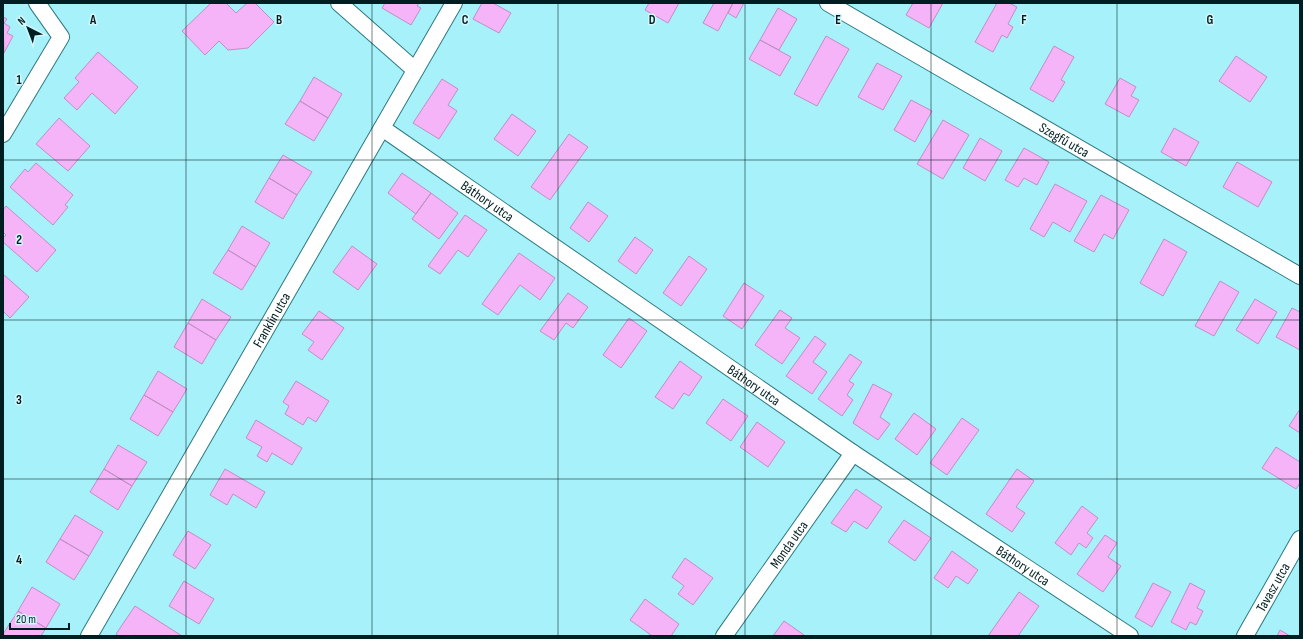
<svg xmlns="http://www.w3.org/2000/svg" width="1303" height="639" font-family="'Sofia Sans Condensed',sans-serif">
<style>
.building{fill:#f5b3f8;stroke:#c18fc3}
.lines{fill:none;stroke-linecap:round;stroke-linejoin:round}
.minor-casing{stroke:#2e7a82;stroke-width:18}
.minor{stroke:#fff;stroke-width:16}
.grid{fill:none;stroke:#001e21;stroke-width:1;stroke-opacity:0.55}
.labels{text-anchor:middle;stroke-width:3;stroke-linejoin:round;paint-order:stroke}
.street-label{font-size:14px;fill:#001e21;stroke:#d4f7fb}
.grid-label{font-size:13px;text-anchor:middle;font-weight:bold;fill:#001e21;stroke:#d4f7fb;stroke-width:3;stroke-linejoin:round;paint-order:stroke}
</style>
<rect width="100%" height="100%" fill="#a7f1fa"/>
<!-- building -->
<path class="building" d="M211,3H226L236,13L247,3H255L274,22L248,48L228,50L219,41L205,55L182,31Z
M385,3H419L417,6L421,8L411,25L382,8Z
M482,3H493L511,13L499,33L473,19Z
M649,3H679L668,23L645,10Z
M714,3H733L718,31L703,23Z
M733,3H744L736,18L728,13Z
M913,3H943L929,28L906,15Z
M997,3H1009L1017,7L1008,24L1013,27L1007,38L1002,35L993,52L975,42Z
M778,8L797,19L779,50L760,40Z
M3,17L7,19L4,23L10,27L7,33L13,36L4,53Z
M826,36L849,49L817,106L794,94Z
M760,40L791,57L780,76L749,59Z
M1054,46L1074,57L1061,80L1065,82L1053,102L1030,89Z
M98,52L138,87L115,114L92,93L77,110L64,98L79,82L75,78Z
M1236,56L1267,77L1250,102L1219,81Z
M877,63L902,76L883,110L858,97Z
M314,77L342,94L328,118L300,101Z
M1120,78L1136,87L1131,96L1139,100L1129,117L1105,104Z
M442,79L458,89L448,105L457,111L439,139L413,123Z
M911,100L932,111L915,142L894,130Z
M300,101L328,118L314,141L285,124Z
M512,114L536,131L518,156L494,139Z
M59,118L90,146L68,171L36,144Z
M943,120L969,135L943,179L917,164Z
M1174,128L1199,142L1186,166L1161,152Z
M569,134L588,147L550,200L531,187Z
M980,138L1002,151L985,181L963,168Z
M1024,148L1049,162L1037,185L1024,178L1018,187L1005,180Z
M283,155L312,172L297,195L269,178Z
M1237,162L1272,182L1258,207L1223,187Z
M36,163L73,195L65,205L68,207L53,225L10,187L25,169L28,172Z
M402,173L431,193L416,214L388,193Z
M269,178L297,195L283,219L255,202Z
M1055,184L1087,201L1070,232L1053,222L1044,237L1030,229Z
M431,193L458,213L439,239L412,219Z
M1101,195L1129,210L1113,239L1104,234L1094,252L1074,241Z
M588,202L608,216L589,242L570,228Z
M6,206L56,250L37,272L3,242V238L6,235L3,232V210Z
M465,215L487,230L468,257L458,250L440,274L428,266Z
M242,226L270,243L256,267L228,250Z
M635,237L653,250L636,274L618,261Z
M1164,239L1187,252L1163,296L1140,283Z
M352,246L377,264L358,290L333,272Z
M228,250L256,267L242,290L213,273Z
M519,253L555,278L540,300L520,285L498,315L482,304Z
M689,256L707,269L681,306L663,293Z
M3,274L29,297L10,318L3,311Z
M1220,281L1239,292L1214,336L1195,326Z
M744,283L764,296L742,329L723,316Z
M568,293L588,307L573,328L566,323L554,340L540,331Z
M202,299L231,317L216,340L188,323Z
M1255,299L1277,312L1258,344L1236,330Z
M1292,308L1300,312V350L1276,337Z
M780,310L792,318L785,328L800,338L782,364L755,345Z
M319,311L344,328L322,360L308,350L314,342L302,334Z
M629,318L647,331L621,368L603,355Z
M188,323L216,340L202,364L174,347Z
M815,336L826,344L813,362L827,372L812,394L786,376Z
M850,354L862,362L849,381L854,384L847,395L853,400L842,416L818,399Z
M680,361L702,377L689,396L684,393L673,409L655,397Z
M158,371L187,389L173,412L144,395Z
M296,381L329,401L316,422L308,417L303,425L285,414L289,406L283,402Z
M873,384L892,394L880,417L890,424L878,440L853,423Z
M144,395L173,412L158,436L130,419Z
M723,399L748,416L731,441L706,423Z
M1300,409V433L1289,426Z
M914,413L936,429L917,455L895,439Z
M962,418L979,430L947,475L930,463Z
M256,420L302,448L292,465L272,453L267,462L257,456L262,447L246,438Z
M757,422L785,442L768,467L740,447Z
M118,445L147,462L132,486L104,469Z
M1276,447L1300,462V483L1296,489L1262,468Z
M104,469L132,486L118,510L90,492Z
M225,469L265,492L256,508L233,494L227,505L210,495Z
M1017,469L1034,481L1016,507L1025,513L1012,532L986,514Z
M856,489L882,507L867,529L854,521L846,532L831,523Z
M1082,506L1098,518L1087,533L1093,538L1086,548L1079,543L1071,555L1055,543Z
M75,515L103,532L89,556L60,539Z
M904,520L931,538L915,561L888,542Z
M188,531L211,545L195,569L173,555Z
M1105,535L1117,543L1108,557L1121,566L1103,592L1077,574Z
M60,539L89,556L74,580L46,562Z
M952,551L978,570L968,584L956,576L948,588L934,578Z
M685,558L713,578L693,605L678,594L684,586L672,577Z
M184,581L214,599L199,624L169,606Z
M1153,583L1171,592L1152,627L1135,617Z
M1190,583L1205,591L1197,608L1203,611L1196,625L1190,622L1186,630L1171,622Z
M32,587L60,604L46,628L18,611Z
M1019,592L1039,606L1018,636H988Z
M645,599L679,624L671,636H650L651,635L630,620Z
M135,606L182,636H137L135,635V636H119L116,634Z
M18,611L46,628L41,636H6L3,634Z
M784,621L804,635L803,636H773Z
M1280,630L1290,636H1277Z"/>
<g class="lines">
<!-- minor casing -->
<g class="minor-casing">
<g id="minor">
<path d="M339,3L415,70"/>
<path id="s1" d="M828,3L1300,276"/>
<path id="s2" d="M382,128L853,453L1130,636"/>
<path d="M3,134L61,37L37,3"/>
<path id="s3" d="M89,636L454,3"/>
<path id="s4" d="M724,636L853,453"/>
<path id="s5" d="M1245,636L1300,539"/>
</g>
</g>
<!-- minor -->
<use href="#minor" class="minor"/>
</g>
<!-- grid -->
<path class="grid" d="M186,3V636M372,3V636M558,3V636M745,3V636M931,3V636M1117,3V636M3,160H1300M3,320H1300M3,479H1300"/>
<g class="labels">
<!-- street labels -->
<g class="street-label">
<text dy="5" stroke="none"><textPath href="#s1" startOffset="273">Szegfű utca</textPath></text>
<text dy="5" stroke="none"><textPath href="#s2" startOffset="128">Báthory utca</textPath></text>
<text dy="5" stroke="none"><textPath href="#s3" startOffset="365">Franklin utca</textPath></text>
<text dy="5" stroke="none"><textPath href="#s2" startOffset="452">Báthory utca</textPath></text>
<text dy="5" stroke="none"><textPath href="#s4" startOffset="112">Monda utca</textPath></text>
<text dy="5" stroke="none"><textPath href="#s2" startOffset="776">Báthory utca</textPath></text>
<text dy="5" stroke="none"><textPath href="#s5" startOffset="56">Tavasz utca</textPath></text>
</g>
</g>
<g class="grid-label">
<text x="93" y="24">A</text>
<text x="279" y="24">B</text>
<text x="465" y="24">C</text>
<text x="652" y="24">D</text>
<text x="838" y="24">E</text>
<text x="1024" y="24">F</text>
<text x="1210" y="24">G</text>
<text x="19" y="84">1</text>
<text x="19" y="244">2</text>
<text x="19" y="404">3</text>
<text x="19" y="564">4</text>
</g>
<!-- border -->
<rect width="1303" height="639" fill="none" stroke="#001e21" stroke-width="8"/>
<!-- north arrow -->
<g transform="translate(28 28) rotate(318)" stroke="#d4f7fb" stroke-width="3" paint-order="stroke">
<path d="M0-3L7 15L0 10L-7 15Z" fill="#001e21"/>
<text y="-6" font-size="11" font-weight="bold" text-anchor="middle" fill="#001e21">N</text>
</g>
<!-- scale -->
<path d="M10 623v6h59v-6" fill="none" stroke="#001e21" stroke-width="2"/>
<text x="16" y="623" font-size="12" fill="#001e21" stroke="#d4f7fb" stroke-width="3" paint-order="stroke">20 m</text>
</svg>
